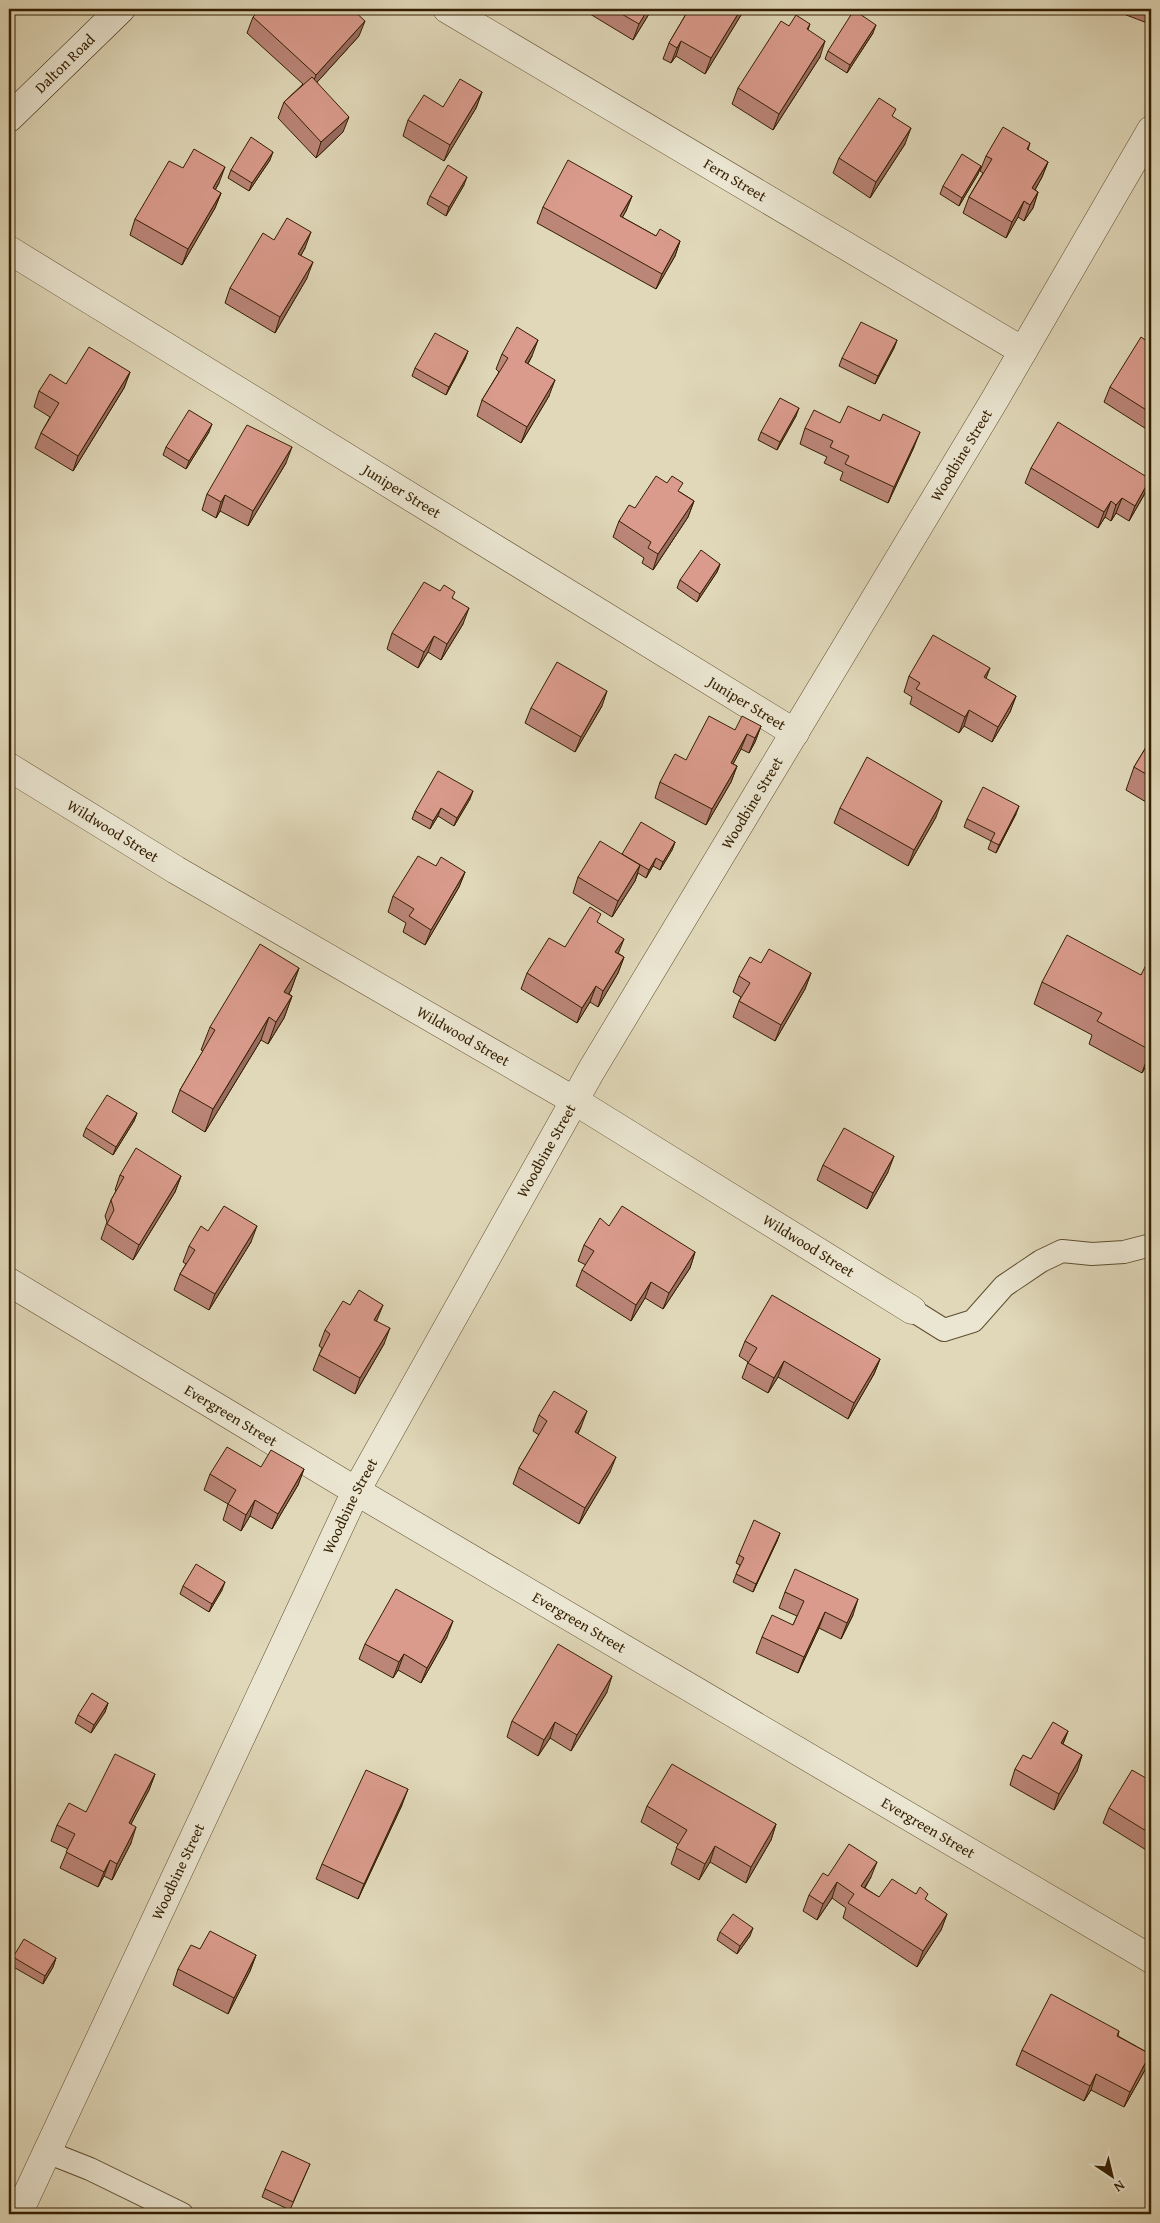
<svg xmlns="http://www.w3.org/2000/svg" width="1160" height="2223" font-family="'Gentium Book Plus',serif">
<style>
.lines{fill:none;stroke-linecap:round;stroke-linejoin:round}
.lane-casing{stroke:#5f4d2e;stroke-width:24}
.street-casing{stroke:#5f4d2e;stroke-width:29}
.secondary-casing{stroke:#341f00;stroke-width:29}
.lane{stroke:#ebe6d2;stroke-width:22}
.street{stroke:#ebe6d2;stroke-width:28}
.secondary{stroke:#ebe6d2;stroke-width:28}
.wall{fill:#bb8578;stroke:#341f00}
.shaded-wall{fill:#996c62;stroke:#341f00}
.building{fill:#da9b8c;stroke:#341f00}
.labels{text-anchor:middle;stroke-width:4;stroke-linejoin:round;paint-order:stroke}
.street-label{font-size:15px;fill:#341f00;stroke:#ebe6d2}
</style>
<rect width="100%" height="100%" fill="#e0d8b9"/>
<filter id="stains"><feTurbulence type="fractalNoise" baseFrequency=".004" numOctaves="4"/><feColorMatrix values="0 0 0 0 .2 0 0 0 0 .09 0 0 0 0 .02 0 0 0 .5 -.17"/></filter>
<radialGradient id="worn" r=".72"><stop offset=".6" stop-color="#630" stop-opacity="0"/><stop offset="1" stop-color="#630" stop-opacity=".3"/></radialGradient>
<g class="lines">
<!-- lane casing -->
<g class="lane-casing">
<path id="lane" d="M912,1310L944,1330L973,1321L1004,1286L1041,1261L1062,1251L1092,1254L1124,1252L1151,1245
M47,2152L90,2169L182,2214"/>
</g>
<!-- street casing -->
<g class="street-casing">
<g id="street">
<path id="s1" d="M447,9L1023,351"/>
<path id="s2" d="M9,250L795,733"/>
<path id="s3" d="M9,767L176,870L575,1101L912,1310"/>
<path id="s4" d="M9,1282L356,1491L1151,1959"/>
<path id="s5" d="M18,2214L356,1491L591,1071L994,401L1151,130"/>
</g>
</g>
<!-- secondary casing -->
<g class="secondary-casing">
<g id="secondary">
<path id="s6" d="M9,118L121,9"/>
</g>
</g>
<!-- lane -->
<use href="#lane" class="lane"/>
<!-- street -->
<use href="#street" class="street"/>
<!-- secondary -->
<use href="#secondary" class="secondary"/>
</g>
<!-- wall -->
<path class="wall" d="M256,9H333L359,36L317,82L343,132L316,158L278,118L284,102L303,84L247,33L253,17L259,11Z
M592,9H652L633,40L590,14Z
M689,9H743L741,15L705,74L676,56L671,63L663,59L669,43Z
M1114,9H1151V22L1150,24L1113,10Z
M810,24L808,30L820,57L773,130L732,104L738,88L789,26Z
M873,33L847,73L825,59L828,51Z
M482,92L476,108L444,161L403,136L408,120Z
M893,117L905,144L870,198L833,173L839,158Z
M1030,143L1028,150L1048,162L1042,177L1035,190L1038,192L1033,208L1024,221L1018,217L1006,238L963,213L969,197L983,173L980,171L986,156Z
M270,160L249,191L228,178L231,170Z
M981,166L978,174L959,206L940,194L943,186Z
M183,168L219,183L215,190L221,193L215,208L182,265L130,235L135,219Z
M464,185L446,216L427,204L430,196Z
M632,196L626,211L622,217L656,236L680,241L675,256L656,289L537,223L543,207Z
M274,240L305,248L301,255L307,278L275,333L225,303L230,288Z
M897,340L894,348L875,384L839,366L842,358Z
M1151,344V432L1104,402L1110,387Z
M468,351L465,359L446,395L412,376L415,368Z
M502,354L532,356L528,364L549,396L521,443L477,416L482,400L499,372L496,369Z
M130,372L124,388L73,471L35,448L41,433L50,417L34,407L39,391L66,384Z
M796,416L777,450L758,440L761,432Z
M840,423L914,447L888,503L840,480L843,472L824,463L827,457L800,444L805,428Z
M209,432L186,469L163,455L166,447Z
M286,463L248,526L220,511L216,518L202,510L207,494Z
M1031,468L1144,495L1129,521L1116,513L1111,521L1105,517L1098,528L1025,483Z
M680,492L694,501L688,517L653,570L642,563L644,558L613,537L619,521L635,508Z
M720,564L717,572L697,602L677,588L680,580Z
M440,591L453,598L463,624L441,660L428,652L418,668L387,649L392,633Z
M909,676L986,679L1016,696L1010,712L992,742L964,726L959,733L910,704L912,697L904,692Z
M602,706L575,752L525,723L531,708Z
M761,726L755,742L749,753L741,749L733,764L737,766L731,782L706,825L655,798L660,782L686,760L735,730Z
M1151,739V805L1126,790L1134,767Z
M470,799L454,826L438,816L430,829L412,819L415,811Z
M840,808L936,817L908,866L834,823Z
M1016,814L996,853L988,849L991,841L964,827L967,819Z
M675,842L672,850L660,870L653,866L646,878L638,873L635,881L612,917L573,893L578,877L622,854Z
M436,866L465,872L459,887L425,945L403,932L406,923L388,912L393,896Z
M598,923L618,953L624,957L618,973L598,1007L590,1002L577,1023L521,989L527,973L565,947Z
M761,963L811,973L805,989L775,1041L733,1017L739,1001L741,997L733,992L739,976Z
M1151,963V1057L1142,1073L1089,1044L1092,1035L1034,1004L1042,982L1141,975Z
M299,968L291,990L289,994L292,996L284,1018L268,1044L261,1040L205,1132L172,1112L180,1090L203,1051L201,1050L210,1027Z
M137,1113L134,1121L113,1155L83,1136L86,1128Z
M823,1165L888,1172L867,1209L817,1180Z
M120,1175L181,1176L175,1192L133,1260L101,1239L107,1222L105,1216L111,1200L116,1191L115,1190Z
M609,1226L695,1252L690,1268L663,1309L645,1298L631,1321L576,1286L582,1270L586,1265L578,1261L584,1245Z
M208,1231L251,1242L209,1310L174,1290L180,1274L186,1264L183,1262L189,1246Z
M377,1321L384,1344L355,1394L313,1370L319,1355L322,1348L319,1346L325,1330Z
M745,1341L880,1359L874,1374L848,1419L778,1377L768,1393L742,1378L748,1362L739,1356Z
M539,1415L581,1427L578,1434L610,1472L579,1524L513,1484L519,1468L539,1435L533,1431Z
M261,1467L304,1469L298,1485L272,1529L250,1516L241,1531L223,1520L228,1504L204,1490L210,1474Z
M780,1533L777,1541L753,1592L733,1582L740,1565L736,1563L739,1555Z
M183,1586L222,1590L209,1612L180,1594Z
M785,1592L853,1615L841,1639L819,1628L798,1673L756,1653L762,1637L793,1625L797,1616L779,1608Z
M447,1637L421,1683L398,1670L393,1678L359,1659L365,1644Z
M607,1692L571,1751L550,1738L538,1756L507,1737L512,1721Z
M108,1703L105,1712L91,1733L75,1723L78,1715Z
M1068,1731L1063,1744L1082,1755L1077,1771L1054,1810L1010,1785L1015,1769L1031,1759Z
M155,1774L149,1790L131,1824V1843L112,1880L104,1876L98,1887L60,1868L68,1849L51,1841L57,1825L86,1812Z
M1151,1781V1853L1103,1823L1109,1808Z
M402,1805L358,1899L316,1879L322,1864Z
M647,1806L776,1824L771,1840L746,1883L710,1862L699,1880L671,1864L678,1844L641,1822Z
M828,1876L871,1877L865,1888L879,1897L916,1894L947,1914L941,1930L917,1967L843,1918L846,1908L832,1898L817,1920L803,1911L809,1895Z
M720,1932L750,1936L737,1954L717,1940Z
M256,1955L250,1971L228,2014L173,1985L178,1969Z
M13,1957L56,1958L53,1967L43,1984L10,1965Z
M1119,2031L1118,2036L1150,2054L1145,2070L1124,2107L1091,2090L1084,2101L1016,2065L1022,2050Z
M310,2164L290,2210L262,2197L265,2189Z"/>
<!-- shaded-wall -->
<path class="shaded-wall" d="M648,9H652L633,40L639,24Z
M741,9H743L741,15L705,74L711,58Z
M365,21L359,36L310,90L316,75Z
M876,25L873,33L847,73L850,65Z
M681,41L676,56L671,63L677,48Z
M825,41L820,57L773,130L779,114Z
M482,92L476,108L444,161L450,145Z
M349,117L343,132L316,158L321,142Z
M911,128L905,144L870,198L876,182Z
M273,152L270,160L249,191L252,183Z
M1048,162L1042,177L1027,204L1032,188Z
M981,166L978,174L959,206L962,198Z
M225,167L219,183L207,204L213,188Z
M467,177L464,185L446,216L449,207Z
M1038,192L1033,208L1024,221L1030,205Z
M221,193L215,208L182,265L188,249Z
M632,196L626,211L614,232L620,216Z
M1024,201L1018,217L1006,238L1012,222Z
M311,232L305,248L293,269L298,254Z
M680,241L675,256L656,289L662,274Z
M313,262L307,278L275,333L280,317Z
M538,340L532,356L519,378L525,362Z
M897,340L894,348L875,384L878,376Z
M468,351L465,359L446,395L449,387Z
M130,372L124,388L73,471L78,456Z
M555,380L549,396L521,443L527,427Z
M799,408L796,416L777,450L780,442Z
M212,424L209,432L186,469L189,461Z
M920,432L914,447L888,503L894,487Z
M292,447L286,463L248,526L253,511Z
M1150,479L1144,495L1129,521L1135,506Z
M225,495L220,511L216,518L221,502Z
M1122,498L1116,513L1111,521L1116,505Z
M694,501L688,517L653,570L658,554Z
M1111,501L1105,517L1098,528L1104,512Z
M720,564L717,572L697,602L700,594Z
M14,576L9,591V585Z
M469,608L463,624L441,660L447,644Z
M434,636L428,652L418,668L424,652Z
M990,668L984,684V677Z
M607,691L602,706L575,752L581,737Z
M1016,696L1010,712L992,742L998,727Z
M969,710L964,726L959,733L965,717Z
M761,726L755,742L749,753L755,738Z
M747,734L741,749L725,779L731,763Z
M737,766L731,782L706,825L712,809Z
M473,791L470,799L454,826L457,818Z
M942,801L936,817L908,866L914,850Z
M1019,806L1016,814L996,853L999,845Z
M441,808L438,816L430,829L433,821Z
M675,842L672,850L660,870L663,862Z
M656,858L653,866L646,878L649,870Z
M640,865L635,881L612,917L618,901Z
M465,872L459,887L425,945L431,930Z
M624,939L618,954L615,952Z
M624,957L618,973L598,1007L603,991Z
M299,968L291,990L276,1014L284,992Z
M811,973L805,989L775,1041L781,1025Z
M596,986L590,1002L577,1023L582,1008Z
M292,996L284,1018L268,1044L276,1022Z
M269,1017L261,1040L205,1132L213,1109Z
M1151,1048V1056L1142,1073L1150,1050Z
M137,1113L134,1121L113,1155L116,1147Z
M894,1156L888,1172L867,1209L873,1193Z
M181,1176L175,1192L133,1260L139,1245Z
M257,1226L251,1242L209,1310L215,1294Z
M695,1252L690,1268L663,1309L669,1293Z
M651,1282L645,1298L631,1321L636,1305Z
M383,1305L377,1320L369,1335L374,1320Z
M390,1328L384,1344L355,1394L360,1378Z
M880,1359L874,1374L848,1419L854,1403Z
M784,1361L778,1377L768,1393L774,1378Z
M587,1411L581,1427L569,1448L575,1432Z
M616,1457L610,1472L579,1524L585,1508Z
M304,1469L298,1485L272,1529L278,1514Z
M255,1500L250,1516L241,1531L246,1515Z
M780,1533L777,1541L753,1592L756,1584Z
M225,1582L222,1590L209,1612L212,1604Z
M858,1599L853,1615L841,1639L847,1623Z
M825,1612L819,1628L798,1673L804,1657Z
M453,1621L447,1637L421,1683L427,1668Z
M404,1654L398,1670L393,1678L399,1662Z
M612,1676L607,1692L571,1751L577,1735Z
M108,1703L105,1712L91,1733L94,1725Z
M555,1722L550,1738L538,1756L544,1740Z
M1068,1731L1062,1746L1061,1743Z
M1082,1755L1077,1771L1054,1810L1059,1794Z
M155,1774L149,1790L123,1839L129,1823Z
M408,1789L402,1805L358,1899L364,1884Z
M776,1824L771,1840L746,1883L751,1867Z
M136,1827L131,1843L112,1880L117,1864Z
M715,1846L710,1862L699,1880L705,1864Z
M110,1860L104,1876L98,1887L104,1872Z
M877,1862L871,1877L856,1901L861,1886Z
M837,1882L832,1898L817,1920L823,1904Z
M947,1914L941,1930L917,1967L923,1951Z
M753,1928L750,1936L737,1954L740,1946Z
M256,1955L250,1971L228,2014L234,1998Z
M56,1958L53,1967L43,1984L45,1976Z
M1150,2054L1145,2070L1124,2107L1130,2092Z
M1096,2074L1091,2090L1084,2101L1090,2086Z"/>
<!-- building -->
<path class="building" d="M261,9H333L340,15L345,9H352L365,21L316,75L253,17Z
M613,9H648L639,24Z
M689,9H741L711,58L681,41L677,48L669,43Z
M854,10L876,25L850,65L828,51Z
M796,15L810,24L807,29L825,41L779,114L738,88L781,21L789,26Z
M312,77L349,117L321,142L284,102Z
M460,79L482,92L450,145L408,120L424,95L443,107Z
M879,98L896,109L892,116L911,128L876,182L839,158Z
M1003,127L1030,143L1027,149L1048,162L1032,188L1038,192L1030,205L1024,201L1012,222L969,197L992,159L986,156Z
M251,137L273,152L252,183L231,170Z
M194,149L225,167L213,188L221,193L188,249L135,219L169,161L183,168Z
M962,154L981,166L962,198L943,186Z
M568,160L632,196L620,216L656,236L660,229L680,241L662,274L543,207Z
M448,165L467,177L449,207L430,196Z
M287,218L311,232L298,254L313,262L280,317L230,288L263,233L274,240Z
M861,322L897,340L878,376L842,358Z
M517,327L538,340L525,362L555,380L527,427L482,400L508,358L502,354Z
M435,333L468,351L449,387L415,368Z
M1141,337L1151,344V413L1110,387Z
M89,347L130,372L78,456L41,433L59,403L39,391L50,374L66,384Z
M780,398L799,408L780,442L761,432Z
M848,406L880,421L883,414L920,432L894,487L845,464L849,456L830,447L833,441L805,428L814,410L840,423Z
M189,410L212,424L189,461L166,447Z
M1058,422L1150,479L1135,506L1122,498L1116,505L1111,501L1104,512L1031,468Z
M247,425L292,447L253,511L225,495L221,502L207,494Z
M656,476L667,483L672,476L683,483L678,491L694,501L658,554L648,548L651,542L619,521L629,505L635,508Z
M701,550L720,564L700,594L680,580Z
M9,573L14,576L9,585Z
M424,582L440,591L444,585L455,592L452,598L469,608L447,644L434,636L424,652L392,633Z
M933,635L990,668L984,677L1016,696L998,727L969,710L965,717L916,689L920,683L909,676Z
M557,662L607,691L581,737L531,708Z
M709,716L735,730L742,716L761,726L755,738L747,734L731,763L737,766L712,809L660,782L675,754L686,760Z
M1151,739V777L1134,767Z
M867,757L942,801L914,850L840,808Z
M438,771L473,791L457,818L441,808L433,821L415,811Z
M983,787L1019,806L999,845L991,841L995,833L967,819Z
M641,822L675,842L663,862L656,858L649,870L622,854Z
M600,841L640,865L618,901L578,877Z
M418,856L436,866L441,857L465,872L431,930L409,916L414,909L393,896Z
M590,907L601,914L597,922L624,939L615,952L624,957L603,991L596,986L582,1008L527,973L549,938L565,947Z
M1067,935L1141,975L1148,961L1151,963V1048L1150,1050L1097,1021L1102,1013L1042,982Z
M260,944L299,968L284,992L292,996L276,1022L269,1017L213,1109L180,1090L215,1030L210,1027Z
M769,949L811,973L781,1025L739,1001L750,983L739,976L750,957L761,963Z
M107,1095L137,1113L116,1147L86,1128Z
M844,1128L894,1156L873,1193L823,1165Z
M136,1148L181,1176L139,1245L107,1224L114,1210L111,1200L124,1177L120,1175Z
M224,1206L257,1226L215,1294L180,1274L195,1250L189,1246L201,1226L208,1231Z
M622,1206L695,1252L669,1293L651,1282L636,1305L582,1270L594,1251L584,1245L600,1218L609,1226Z
M359,1290L383,1305L374,1320L390,1328L360,1378L319,1355L330,1334L325,1330L343,1301L350,1305Z
M772,1295L880,1359L854,1403L784,1361L774,1378L748,1363L757,1348L745,1341Z
M554,1391L587,1411L575,1432L616,1457L585,1508L519,1468L547,1421L539,1415Z
M227,1447L261,1467L271,1450L304,1469L278,1514L255,1500L246,1515L228,1504L236,1490L210,1474Z
M754,1520L780,1533L756,1584L736,1574L744,1558L739,1555Z
M196,1564L225,1582L212,1604L183,1586Z
M795,1569L858,1599L847,1623L825,1612L804,1657L762,1637L772,1615L793,1625L804,1601L785,1592Z
M396,1589L453,1621L427,1668L404,1654L399,1662L365,1644Z
M558,1644L612,1676L577,1735L555,1722L544,1740L512,1721Z
M92,1693L108,1703L94,1725L78,1715Z
M1053,1722L1068,1731L1061,1743L1082,1755L1059,1794L1015,1769L1023,1755L1031,1759Z
M115,1754L155,1774L129,1823L136,1827L117,1864L110,1860L104,1872L66,1852L75,1834L57,1825L69,1803L86,1812Z
M672,1764L776,1824L751,1867L715,1846L705,1864L676,1848L687,1830L647,1806Z
M366,1770L408,1789L364,1884L322,1864Z
M1132,1770L1151,1781V1834L1109,1808Z
M849,1844L877,1862L861,1886L879,1897L892,1879L916,1894L920,1887L928,1894L925,1899L947,1914L923,1951L848,1903L854,1894L837,1882L823,1904L809,1895L823,1873L828,1876Z
M733,1914L753,1928L740,1946L720,1932Z
M210,1931L256,1955L234,1998L178,1969L191,1945L200,1949Z
M24,1939L56,1958L45,1976L13,1957Z
M1051,1994L1119,2031L1117,2036L1150,2054L1130,2092L1096,2074L1090,2086L1022,2050Z
M9,2040L11,2041L9,2047Z
M282,2151L310,2164L293,2202L265,2189Z"/>
<g class="labels">
<!-- street labels -->
<g class="street-label">
<text dy="5" stroke="none"><textPath href="#s6" startOffset="78">Dalton Road</textPath></text>
<text dy="5" stroke="none"><textPath href="#s1" startOffset="335">Fern Street</textPath></text>
<text dy="5" stroke="none"><textPath href="#s5" startOffset="1998">Woodbine Street</textPath></text>
<text dy="5" stroke="none"><textPath href="#s2" startOffset="461">Juniper Street</textPath></text>
<text dy="5" stroke="none"><textPath href="#s2" startOffset="866">Juniper Street</textPath></text>
<text dy="5" stroke="none"><textPath href="#s5" startOffset="1592">Woodbine Street</textPath></text>
<text dy="5" stroke="none"><textPath href="#s3" startOffset="122">Wildwood Street</textPath></text>
<text dy="5" stroke="none"><textPath href="#s3" startOffset="528">Wildwood Street</textPath></text>
<text dy="5" stroke="none"><textPath href="#s5" startOffset="1188">Woodbine Street</textPath></text>
<text dy="5" stroke="none"><textPath href="#s3" startOffset="932">Wildwood Street</textPath></text>
<text dy="5" stroke="none"><textPath href="#s4" startOffset="259">Evergreen Street</textPath></text>
<text dy="5" stroke="none"><textPath href="#s5" startOffset="782">Woodbine Street</textPath></text>
<text dy="5" stroke="none"><textPath href="#s4" startOffset="664">Evergreen Street</textPath></text>
<text dy="5" stroke="none"><textPath href="#s4" startOffset="1069">Evergreen Street</textPath></text>
<text dy="5" stroke="none"><textPath href="#s5" startOffset="378">Woodbine Street</textPath></text>
</g>
</g>
<!-- margin -->
<rect width="1160" height="2223" fill="none" stroke="#e0d8b9" stroke-width="30"/>
<rect x="10" y="10" width="1140" height="2203" fill="none" stroke="#341f00" stroke-width="2.5"/>
<rect x="15" y="15" width="1130" height="2193" fill="none" stroke="#341f00"/>
<!-- north arrow -->
<g transform="translate(1112 2176) rotate(145)" stroke="#ebe6d2" stroke-width="4" paint-order="stroke">
<path d="M0-4L9 19L0 12L-9 19Z" fill="#341f00"/>
<text y="-8" font-size="14" font-weight="bold" text-anchor="middle" fill="#341f00">N</text>
</g>
<rect width="100%" height="100%" filter="url(#stains)"/>
<rect width="100%" height="100%" fill="url(#worn)"/>
</svg>
